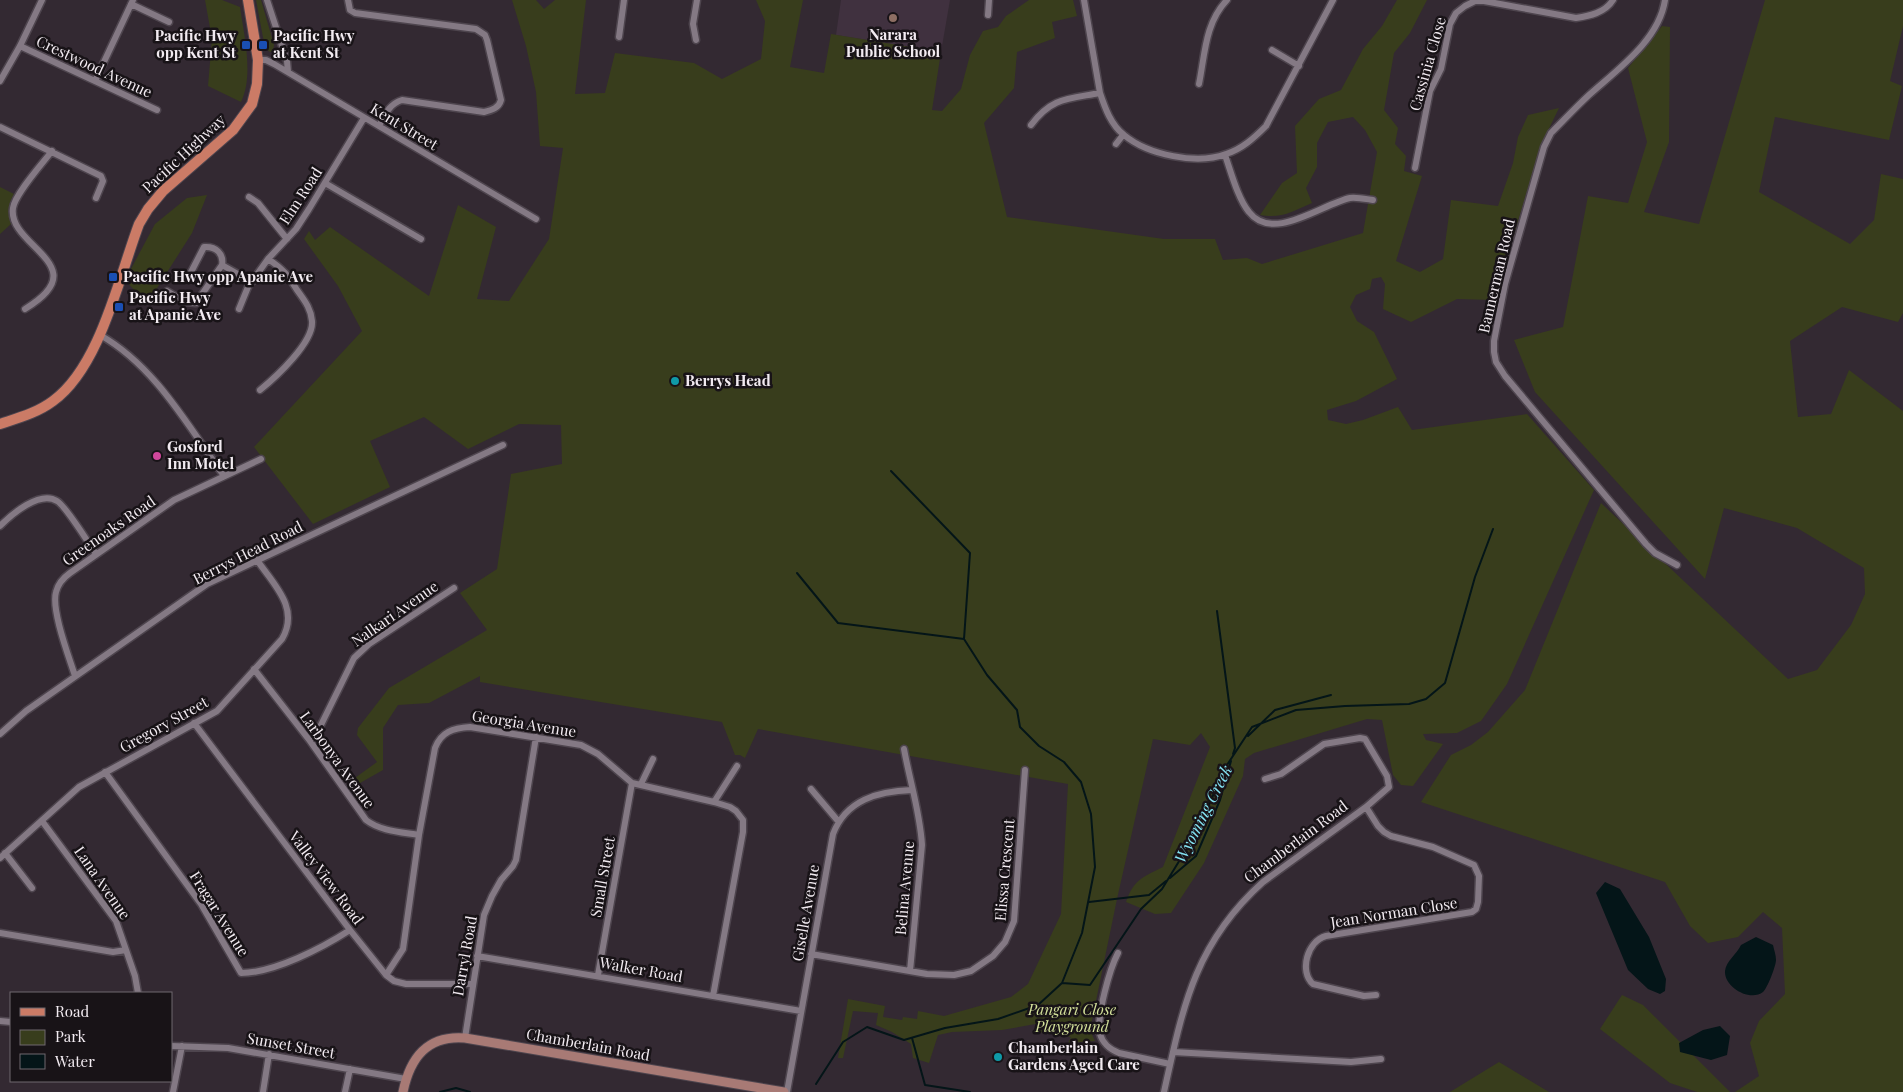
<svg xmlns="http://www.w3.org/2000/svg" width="1903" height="1092" font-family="'Playfair Display',serif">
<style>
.built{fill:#40313f}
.green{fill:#383d1c}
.water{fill:#041518}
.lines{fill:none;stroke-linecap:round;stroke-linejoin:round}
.stream{stroke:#041518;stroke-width:2}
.street-casing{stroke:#4e454e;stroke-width:9}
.secondary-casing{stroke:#4e454e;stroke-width:11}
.primary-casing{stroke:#4e454e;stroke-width:12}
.street{stroke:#847984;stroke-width:6}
.secondary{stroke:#a87a75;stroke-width:9}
.primary{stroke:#cb7b66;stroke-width:10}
.education-dot{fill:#8d6e63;stroke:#181317;stroke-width:2}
.transit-dot{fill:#1a4fb4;stroke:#181317;stroke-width:2}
.culture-dot{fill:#0f9aa8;stroke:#181317;stroke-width:2}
.hotel-dot{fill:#d1479c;stroke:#181317;stroke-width:2}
.labels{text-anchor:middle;stroke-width:5;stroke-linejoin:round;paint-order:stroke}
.poi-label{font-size:15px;font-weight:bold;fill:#f2ebf1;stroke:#181317;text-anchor:start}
.street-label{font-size:15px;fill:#f2ebf1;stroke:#181317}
.park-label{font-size:15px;font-style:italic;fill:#d3e09a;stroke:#181317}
.water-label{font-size:16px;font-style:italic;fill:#84e3f3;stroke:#181317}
</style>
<rect width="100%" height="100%" fill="#332932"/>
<!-- built -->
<path class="built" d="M841,0H950L941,52L836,35Z"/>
<!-- green -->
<path class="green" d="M205,0H222L240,7C244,35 254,76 241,102L208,86L212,39Z
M256,0H261L274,45L273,51L270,52L265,48Z
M512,0H536L544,9L555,0H586L575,94L605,93L615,53L694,63L722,79L761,59L765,21L756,0H803L790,67L824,73L831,34L941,52L932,110L942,111L961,89L970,55L983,31L998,27L1006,16L1029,0H1073L1077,16L1052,22L1055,38L1017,52L1014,88L984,123L1007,217L1164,239H1215L1223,260L1247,258L1262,264L1363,233L1377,152L1365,130L1353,117L1328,122L1317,143V167L1306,188L1312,203C1293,211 1282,219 1260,215L1282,183L1297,173L1295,126L1319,99L1341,90L1363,49L1382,26L1397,0H1427L1410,33L1394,53L1384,110L1398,128L1395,144L1406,156L1404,171L1422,176L1396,261L1420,272L1443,259L1451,200L1498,206L1513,163L1518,137L1528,115L1559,108L1541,145L1494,300L1457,299L1411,322L1383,309L1385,284L1381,277L1372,279L1370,289L1356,295L1350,307L1357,321L1374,332L1397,379L1356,401L1327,410L1328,420L1346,424L1363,420L1398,407L1412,430L1527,414L1594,490L1507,684L1481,721L1457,733L1423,734L1426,740L1443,744L1413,786L1401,785L1393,775L1382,720L1367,719L1254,753L1245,759L1243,776L1204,863L1171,913L1155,914L1126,902C1134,879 1143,877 1163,867L1210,747L1201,733L1190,745L1153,739L1117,899L1090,1030L1095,1041L1068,1043L1071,1037L1039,1032L1041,1023L1002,1030L952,1032L938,1035L929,1063L913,1058L911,1044L892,1032L876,1025L878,1013L853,1011L843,1058H838L848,999L885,1006L883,1017L902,1020L903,1017L917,1019L918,1011L944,1016L1011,997L1028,984L1061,914L1068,784L758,729L745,758L740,755H735L722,722L480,682V676L429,703L398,705L383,728V770L353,787L348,783L377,762L357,735L358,728L389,688L487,630L460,593L497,569L511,474L562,464L561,425L519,424L468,449L424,417L370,441L390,487L313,524L254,447L362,331L338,286L304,239L309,231L315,240L330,227L429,296L458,205L496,227L477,299L509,301L549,239L563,148L540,146L536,92L526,46Z
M1765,0H1903V26L1890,81L1902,86L1889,140L1775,117L1759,192L1850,244L1874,220L1881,174L1903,179V313L1898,322L1842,307L1790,341L1798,417L1831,414L1849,370L1903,411V1092H1735L1759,1076L1750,1043L1759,1021L1785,994L1782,928L1763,912L1738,937L1708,943L1690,926L1665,882L1421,802L1451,755L1471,745L1488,732L1525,690L1601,503L1788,679L1817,670L1851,625L1865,594L1864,568L1797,528L1724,508L1705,579L1535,392L1514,340L1563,327L1588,196L1628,203L1647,142L1628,68L1662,26L1670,27L1669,142L1644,212L1699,224Z
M0,187L14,194C8,204 7,213 11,224L0,234Z
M207,195L192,233L147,304L125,280L155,224L187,198Z
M1622,995L1643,1005L1730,1092H1697L1670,1083L1600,1029Z
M1499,1062L1549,1092H1450Z"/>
<!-- water -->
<path class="water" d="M1605,882L1620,889L1649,937L1666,979L1665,991L1660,994L1648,989L1628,970L1596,893Z
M1756,937L1773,945C1774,950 1776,955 1776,960C1776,966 1767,989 1763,992C1750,1002 1724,987 1725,971C1726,961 1737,954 1741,945Z
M1720,1026L1730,1036L1727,1055L1711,1060L1680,1052L1679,1043L1703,1030Z"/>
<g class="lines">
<!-- stream -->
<path class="stream" d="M891,471L970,553L964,639
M797,573L838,623L964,639
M1217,611L1235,748L1233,754
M964,639L987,675L1017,710L1020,727L1039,746L1064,762L1081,782L1091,814L1095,867L1082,933L1062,983
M1248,736L1275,710L1331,695
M1170,878L1196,856L1220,800L1231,761
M1089,902L1149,895L1166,881
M912,1038L925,1085L970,1092
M816,1084L843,1042L867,1027L904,1040L945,1028L998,1019L1038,1005L1062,983L1090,985L1141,909L1162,889L1197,832L1225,768L1252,727L1296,710L1345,706L1409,704L1426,699L1445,683L1475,577L1493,529
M440,1092L456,1088L470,1092"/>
<!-- street casing -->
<g class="street-casing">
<path id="street" d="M267,0L287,61L288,72
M348,0L350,10L355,13L476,29L485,35L487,40L501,100C499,108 492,110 484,112L402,100C389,104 385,115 379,126
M1084,0L1100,93C1105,108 1111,125 1124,135C1148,155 1197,165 1226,154C1242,149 1254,138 1266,126L1333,0
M1665,0C1659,40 1618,69 1589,95C1576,107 1564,120 1551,133L1544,147L1505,284L1494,341V352L1496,362L1505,376L1646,544L1655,553L1677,565
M131,4L169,22
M988,15L989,0
M619,37L624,0
M696,40L693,24L697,0
M20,46L157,110
M1272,50L1299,66
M258,60H266L274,64L536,219
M0,81L20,46L42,0
M95,81L133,0
M1199,84C1205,54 1205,23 1227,0
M1031,125C1052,97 1068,99 1100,93
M0,127L101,176L103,181L96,198
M1116,144L1123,135
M1225,155C1231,172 1238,199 1249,212C1273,243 1322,204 1350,198C1356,197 1366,199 1373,200
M1415,168L1430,91L1441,69L1450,24L1456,13L1465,6L1475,1H1484L1576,18C1589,16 1605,13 1613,0
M325,183L421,239
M249,197L258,203L287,239
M189,276L204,247C216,246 224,254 222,265L252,282
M167,291L185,302L196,303L222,265
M25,309C98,265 7,247 13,208C15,194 42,164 52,151
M239,309L248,287L268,259L296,229L309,209L364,118
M100,335C155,366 188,426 224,476
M260,390C276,377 314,342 312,321C311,308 304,300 297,290C288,275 283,269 268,259
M0,526C12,514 40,490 57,501C66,506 89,544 96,554
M254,669L310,741L366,820C380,831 401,832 419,835
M75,676C69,657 51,610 56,592C58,584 63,578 70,573L174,500L261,459
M194,723L350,930L386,975L394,981L406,984H473
M0,734L26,711L207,584L503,445
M310,741L318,731L354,658L369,644L454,588
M904,749C910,782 920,812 922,845L910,971
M105,772L201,904L241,973C274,973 322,948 350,930
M641,784L653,759
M811,789L838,821
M714,802L737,766
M1366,807L1378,826L1384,832L1391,836L1433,847L1474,865L1479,876L1478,902L1476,909L1472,912L1326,936C1307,941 1299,972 1313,984L1364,996L1376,995
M42,821L116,921L135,976L138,993
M5,853L32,888
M0,858L79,787L217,711L282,639C300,608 274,585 257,560
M0,933L113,952L126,950
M1118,953C1110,968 1096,1017 1100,1034C1103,1044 1109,1049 1119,1053L1170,1064
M811,954L927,974L954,975L971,971L993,956L1005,942L1014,921L1025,770
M477,956L801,1011
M386,975L403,949L419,835L435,748C441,732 453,728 470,727L581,745L598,754L632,783L714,802L730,807L736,811L743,820V832L713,996
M598,975L632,783
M0,1021L11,1022
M465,1038L484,915L492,896L501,880L513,866L516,860L536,737
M171,1046L228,1048L406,1079
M1173,1052L1351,1062L1381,1059
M173,1092L182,1046
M263,1092L269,1054
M345,1092L350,1069
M787,1092L833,834C846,800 878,791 912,790
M1164,1092C1183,1006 1195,943 1263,882L1366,807L1389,787L1387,776L1365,739L1360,738L1324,744L1281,774L1265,779"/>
</g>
<!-- secondary casing -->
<g class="secondary-casing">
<path id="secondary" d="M403,1092C410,1058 427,1035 465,1038L784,1092"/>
</g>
<!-- primary casing -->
<g class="primary-casing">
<path id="primary" d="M0,424C18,418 37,413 53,401C100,367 119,277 139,224L148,209L163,191L233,130L252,104L257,84L258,60L248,0"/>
</g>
<!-- street -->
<use href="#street" class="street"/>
<!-- secondary -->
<use href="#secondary" class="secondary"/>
<!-- primary -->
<use href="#primary" class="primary"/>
</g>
<!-- markers -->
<circle class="education-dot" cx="893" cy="18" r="5"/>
<g class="transit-dot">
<rect x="241" y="40" width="10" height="10" rx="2.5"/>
<rect x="258" y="40" width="10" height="10" rx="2.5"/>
<rect x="108" y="272" width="10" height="10" rx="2.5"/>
<rect x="114" y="302" width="10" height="10" rx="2.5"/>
</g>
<g class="culture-dot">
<circle cx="675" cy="381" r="5"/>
<circle cx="998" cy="1057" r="5"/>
</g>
<circle class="hotel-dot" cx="157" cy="456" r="5"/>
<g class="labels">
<!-- poi labels -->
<g class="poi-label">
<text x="893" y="40" text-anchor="middle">Narara<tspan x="893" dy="17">Public School</tspan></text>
<text x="236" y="41" text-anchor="end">Pacific Hwy<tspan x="236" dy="17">opp Kent St</tspan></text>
<text x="273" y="41">Pacific Hwy<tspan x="273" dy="17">at Kent St</tspan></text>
<text x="123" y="282">Pacific Hwy opp Apanie Ave</text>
<text x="129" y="303">Pacific Hwy<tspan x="129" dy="17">at Apanie Ave</tspan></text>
<text x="685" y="386">Berrys Head</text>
<text x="167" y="452">Gosford<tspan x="167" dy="17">Inn Motel</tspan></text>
<text x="1008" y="1053">Chamberlain<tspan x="1008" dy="17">Gardens Aged Care</tspan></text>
</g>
<!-- street labels -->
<g class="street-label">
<text transform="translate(1428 64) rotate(-74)" y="5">Cassinia Close</text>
<text transform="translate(94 67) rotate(25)" y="5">Crestwood Avenue</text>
<text transform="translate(404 127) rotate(31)" y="5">Kent Street</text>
<text transform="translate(184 154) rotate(-43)" y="5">Pacific Highway</text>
<text transform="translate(301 196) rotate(-57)" y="5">Elm Road</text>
<text transform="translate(1497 276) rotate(-77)" y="5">Bannerman Road</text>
<text transform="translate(109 531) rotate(-35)" y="5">Greenoaks Road</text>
<text transform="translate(248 553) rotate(-27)" y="5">Berrys Head Road</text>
<text transform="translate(395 614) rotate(-35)" y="5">Nalkari Avenue</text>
<text transform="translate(524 724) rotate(9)" y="5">Georgia Avenue</text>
<text transform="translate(164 725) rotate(-29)" y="5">Gregory Street</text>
<text transform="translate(337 760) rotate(54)" y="5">Larbonya Avenue</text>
<text transform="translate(1296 842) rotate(-37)" y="5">Chamberlain Road</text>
<text transform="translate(1005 870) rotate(-85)" y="5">Elissa Crescent</text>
<text transform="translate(603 877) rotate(-80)" y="5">Small Street</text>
<text transform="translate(326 878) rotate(53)" y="5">Valley View Road</text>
<text transform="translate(102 883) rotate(55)" y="5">Lana Avenue</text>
<text transform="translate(905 888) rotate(-85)" y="5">Belina Avenue</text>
<text transform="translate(806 913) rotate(-80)" y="5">Giselle Avenue</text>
<text transform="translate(1394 913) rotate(-9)" y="5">Jean Norman Close</text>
<text transform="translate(219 914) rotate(58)" y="5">Fragar Avenue</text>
<text transform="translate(465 956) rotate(-80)" y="5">Darryl Road</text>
<text transform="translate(641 970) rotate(10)" y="5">Walker Road</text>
<text transform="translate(588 1045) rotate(10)" y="5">Chamberlain Road</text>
<text transform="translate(291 1046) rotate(10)" y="5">Sunset Street</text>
</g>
<!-- park labels -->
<g class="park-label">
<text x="1072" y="1015">Pangari Close<tspan x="1072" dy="17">Playground</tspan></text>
</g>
<!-- water labels -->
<g class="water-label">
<text transform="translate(1203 814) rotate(-63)" y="6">Wyoming Creek</text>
</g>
</g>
<!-- legend -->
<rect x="10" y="992" width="162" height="90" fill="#181317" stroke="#6f696e"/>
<rect x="20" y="1008" width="25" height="8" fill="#cb7b66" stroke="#6f696e"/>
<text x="55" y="1017" font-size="15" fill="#f2ebf1">Road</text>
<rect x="20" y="1030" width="25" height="15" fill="#383d1c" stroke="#6f696e"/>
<text x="55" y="1042" font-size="15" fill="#f2ebf1">Park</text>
<rect x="20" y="1054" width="25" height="15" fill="#041518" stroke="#6f696e"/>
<text x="55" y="1067" font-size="15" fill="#f2ebf1">Water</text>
</svg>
